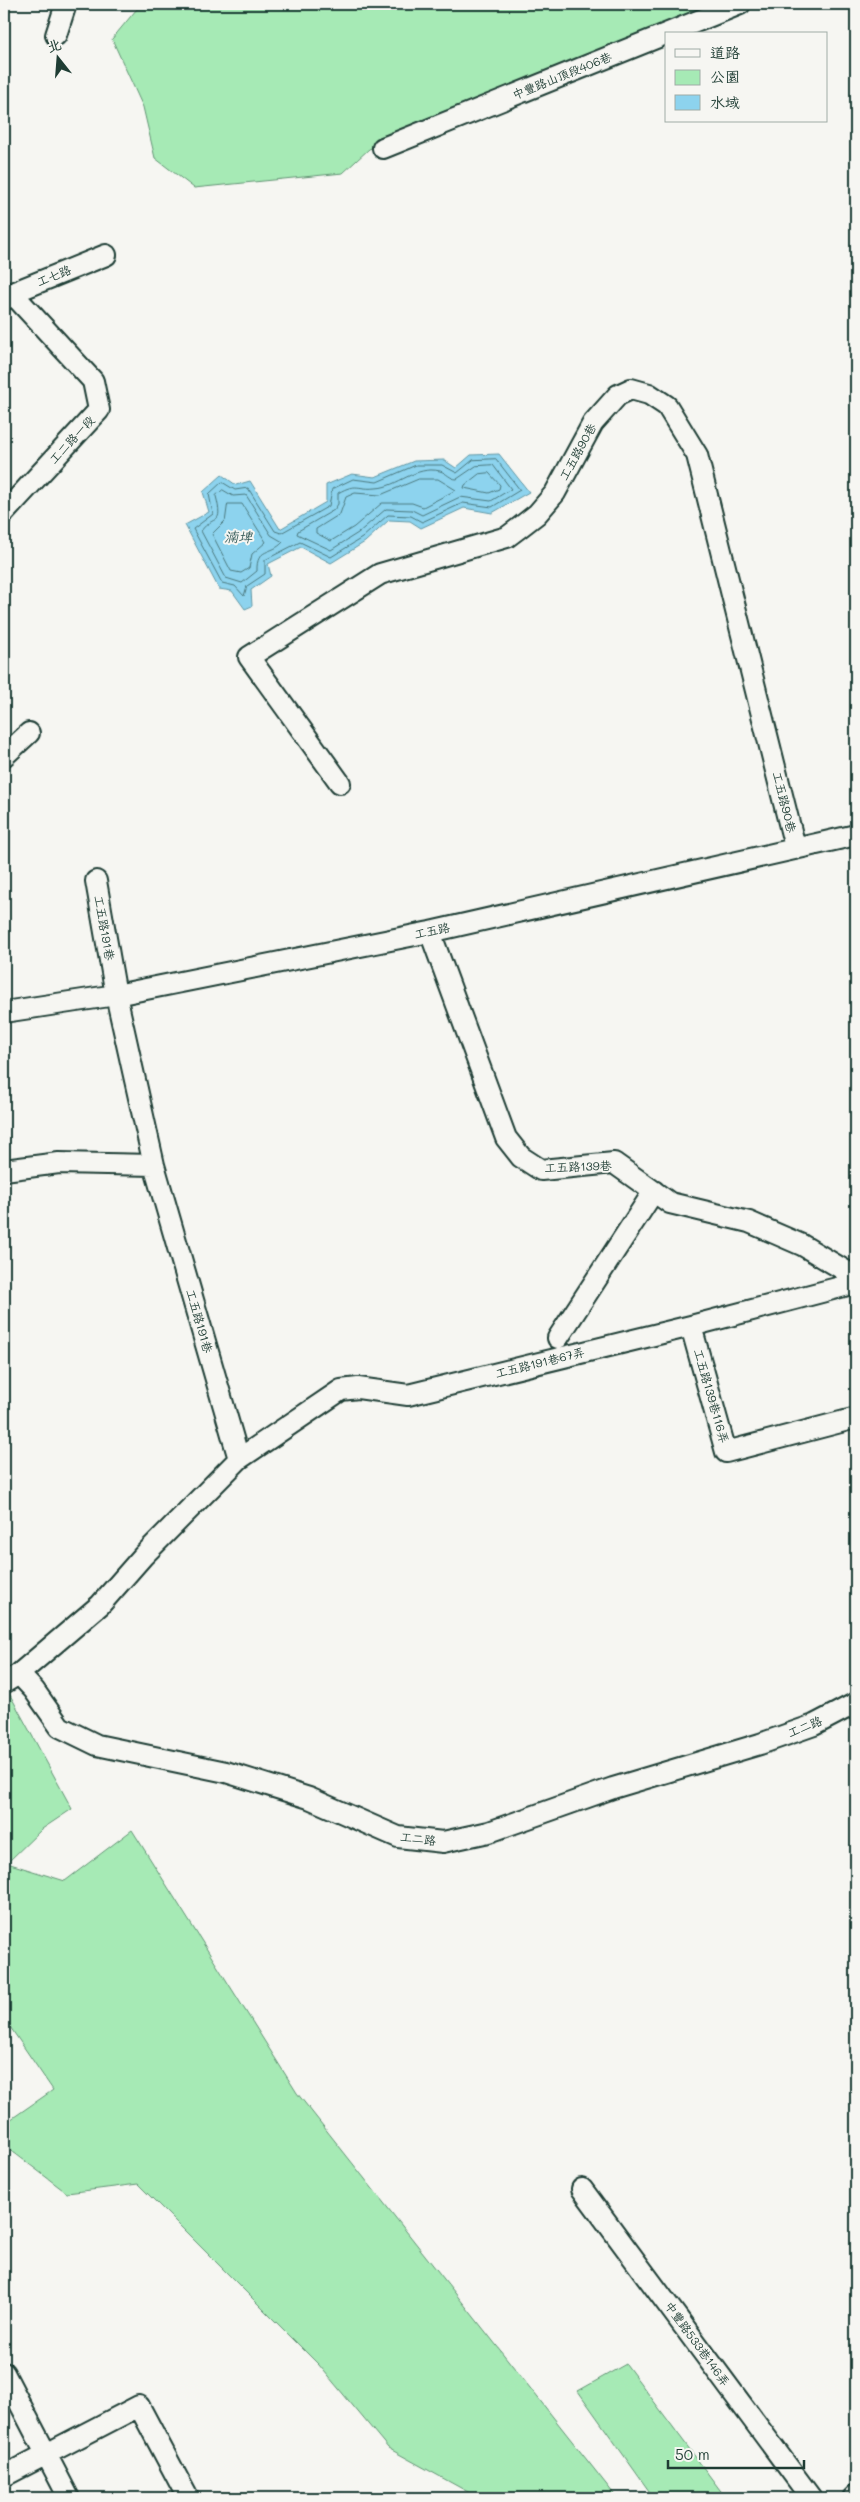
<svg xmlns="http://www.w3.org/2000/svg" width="860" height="2502" font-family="Mali,'LXGW WenKai TC',sans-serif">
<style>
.green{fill:#a6eab5;stroke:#629474}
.water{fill:#8dd3ee;stroke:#6197a4}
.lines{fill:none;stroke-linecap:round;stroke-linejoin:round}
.shore{stroke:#4b797e;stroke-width:1}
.minor-casing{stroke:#1f3d34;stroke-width:24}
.minor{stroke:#f6f6f2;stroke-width:20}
.labels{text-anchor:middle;stroke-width:4;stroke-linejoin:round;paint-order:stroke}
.street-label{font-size:12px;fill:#1f3d34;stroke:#f6f6f2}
.water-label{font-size:14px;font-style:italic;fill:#355b59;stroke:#f6f6f2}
</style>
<rect width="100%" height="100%" fill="#f6f6f2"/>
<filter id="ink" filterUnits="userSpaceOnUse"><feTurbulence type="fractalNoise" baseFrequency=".02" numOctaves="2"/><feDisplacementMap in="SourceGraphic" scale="10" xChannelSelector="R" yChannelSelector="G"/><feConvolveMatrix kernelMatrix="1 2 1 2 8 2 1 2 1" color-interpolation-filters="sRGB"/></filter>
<g filter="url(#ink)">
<!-- green -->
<path class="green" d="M147,4H719L369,149L343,173L194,188L155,158L143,107L112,39L136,10Z
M9,1693L72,1809L42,1829L7,1863L65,1881L132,1830L297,2093L617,2498H479L388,2448L319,2365L138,2184L67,2193L4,2145V2124L53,2090L4,2018V1696Z
M626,2364L726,2498H654L578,2391Z"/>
<!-- water -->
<path class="water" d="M499,454L529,492L492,513L464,508L421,528L410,521L389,520L365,542L331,563L301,547L268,564L271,576L251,590L252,606L245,609L232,591L219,589L185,525L209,512L203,492L222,475L236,485L250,481L280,529L326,502V485L352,474L375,477L414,461L444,460L456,468L471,455Z"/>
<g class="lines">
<!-- shore -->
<path class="shore" d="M496,459L520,490L492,507L463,503L422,522L411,516L388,515L362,538L331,557L300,542L265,560V574L247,586L244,596L235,586L222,583L193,529L213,514L209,494L222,482L235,490L248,488L275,531L281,533L329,506L332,489L353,479L377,482L416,465H442L457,473L473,460Z
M493,465L511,489L491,501L460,497L422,515L412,510L386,509L358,533L331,550L297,534L298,531L334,510L338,504V493C357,482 358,490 376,488C398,487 415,465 440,471C447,473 450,479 457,479L476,466Z
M489,473L500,485L499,489L489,493L464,488L465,485L479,474Z
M419,479H438L456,490L423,507L412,503H382L354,527L331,541L316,533V529L340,514L346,497L355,493L380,495Z
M223,490L233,496L246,495L271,535L283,542C272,555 256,547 257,571L242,583L226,578L201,531C214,513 224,528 216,496Z
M228,504H242L266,542L252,554L249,568L241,573L231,571L212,534L225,521Z"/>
<!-- minor casing -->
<g class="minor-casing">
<path id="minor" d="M56,35L66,4
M383,148L740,4
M4,300L12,293L106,255
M4,513L99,410L93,381L12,293
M4,756L29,733
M340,783L249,657L380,574L507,537L519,528L537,514L555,493L593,423L618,395L631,389L649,394L667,406L697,455L795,847
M96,881L116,995L154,1165L239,1459
M430,932L506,1138L521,1157L541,1170L614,1163L670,1203L749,1222L802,1245L856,1277
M4,1012L116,995L430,932L856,835
M4,1170L59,1163L154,1165
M691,1326L726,1452L856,1418
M558,1338L654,1191
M19,1674L100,1605L143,1556L239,1459L341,1390L358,1388L408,1395L691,1326L856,1283
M4,1683L19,1674L34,1690L60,1727L97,1745L226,1772L309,1798L398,1837L443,1842L489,1832L613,1788L760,1744L814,1725L856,1703
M582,2189L811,2498
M4,2373L69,2498
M4,2476L139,2406L188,2498
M853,2498L856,2495"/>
</g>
<!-- minor -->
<use href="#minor" class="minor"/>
</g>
</g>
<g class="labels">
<!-- street labels -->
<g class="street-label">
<text transform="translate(562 76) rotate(-22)" y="4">中豐路山頂段406巷</text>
<text transform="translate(54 276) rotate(-22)" y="4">工七路</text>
<text transform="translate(72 440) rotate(-47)" y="4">工二路一段</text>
<text transform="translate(578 452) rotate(-61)" y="4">工五路90巷</text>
<text transform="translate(784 802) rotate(76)" y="4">工五路90巷</text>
<text transform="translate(104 928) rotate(80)" y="4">工五路191巷</text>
<text transform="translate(432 931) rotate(-12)" y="4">工五路</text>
<text transform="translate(578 1167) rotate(-2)" y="4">工五路139巷</text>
<text transform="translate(199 1321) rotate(74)" y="4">工五路191巷</text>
<text transform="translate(540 1363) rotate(-14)" y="4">工五路191巷67弄</text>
<text transform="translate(711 1396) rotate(74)" y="4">工五路139巷116弄</text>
<text transform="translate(805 1727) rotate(-22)" y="4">工二路</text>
<text transform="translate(418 1839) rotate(7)" y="4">工二路</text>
<text transform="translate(697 2344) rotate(54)" y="4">中豐路533巷146弄</text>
</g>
<!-- water labels -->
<g class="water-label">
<text x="238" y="542">湳埤</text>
</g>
</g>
<!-- margin -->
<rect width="860" height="2502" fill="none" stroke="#f6f6f2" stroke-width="20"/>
<rect x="10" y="10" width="840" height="2482" fill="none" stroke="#1f3d34" stroke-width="2" filter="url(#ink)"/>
<!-- legend -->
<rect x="665" y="32" width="162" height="90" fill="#f6f6f2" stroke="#a0aca6"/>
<rect x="675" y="49" width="25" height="8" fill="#f6f6f2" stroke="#a0aca6"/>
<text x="710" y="58" font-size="15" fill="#1f3d34">道路</text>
<rect x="675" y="70" width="25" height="15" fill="#a6eab5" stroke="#a0aca6"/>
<text x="710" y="82" font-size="15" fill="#1f3d34">公園</text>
<rect x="675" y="95" width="25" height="15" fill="#8dd3ee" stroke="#a0aca6"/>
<text x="710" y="108" font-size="15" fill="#1f3d34">水域</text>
<!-- north arrow -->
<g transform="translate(58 58) rotate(343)" stroke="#f6f6f2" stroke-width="4" paint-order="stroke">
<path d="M0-4L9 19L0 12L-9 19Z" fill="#1f3d34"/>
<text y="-8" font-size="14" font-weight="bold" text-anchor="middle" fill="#1f3d34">北</text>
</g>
<!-- scale -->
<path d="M668 2460v8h136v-8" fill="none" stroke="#1f3d34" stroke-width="2.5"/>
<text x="675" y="2460" font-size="15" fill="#1f3d34" stroke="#f6f6f2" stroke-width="4" paint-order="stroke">50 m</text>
</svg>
